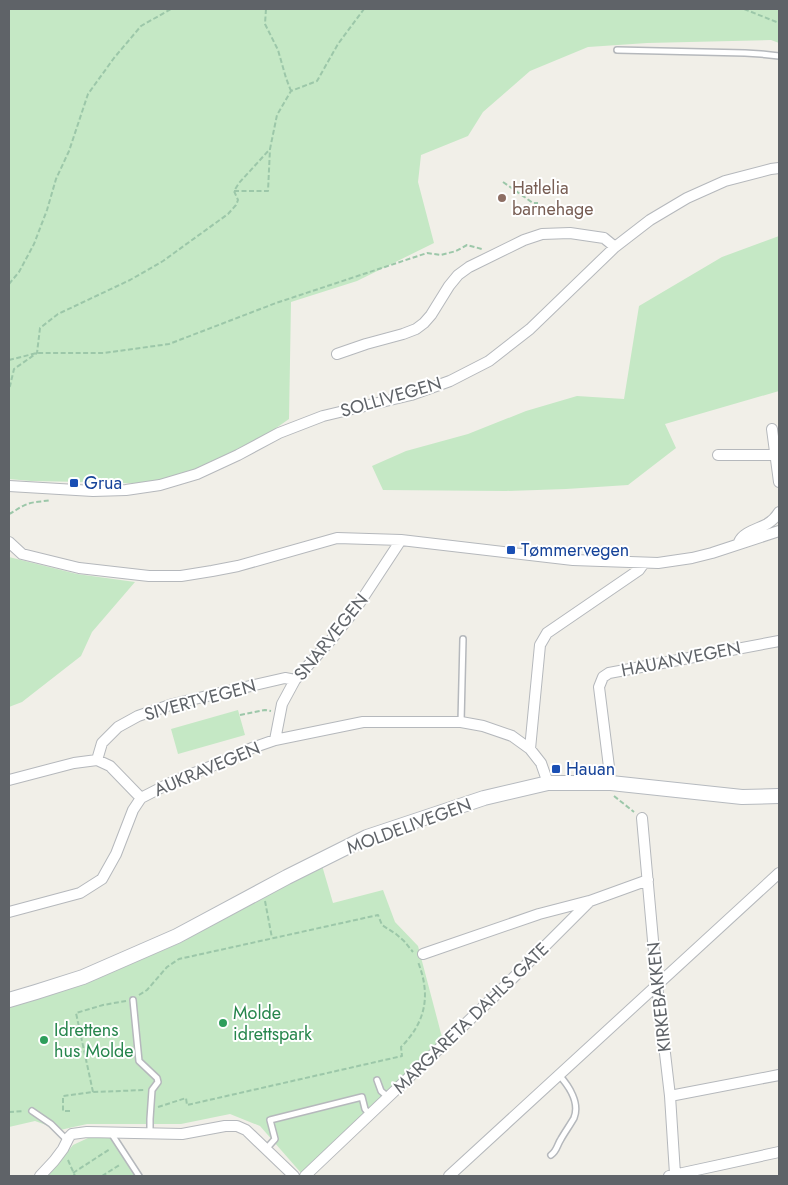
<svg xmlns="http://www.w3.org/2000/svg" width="788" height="1185" font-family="Jost,sans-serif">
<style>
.green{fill:#c5e8c5}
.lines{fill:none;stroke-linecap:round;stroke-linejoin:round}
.lane-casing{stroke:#b5b8bc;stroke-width:8}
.street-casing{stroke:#b5b8bc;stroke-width:12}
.secondary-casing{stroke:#b6babf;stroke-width:16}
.path{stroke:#9cc7a9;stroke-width:2;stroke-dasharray:5 2.5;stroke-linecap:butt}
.lane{stroke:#fff;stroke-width:5}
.street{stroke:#fff;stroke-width:10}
.secondary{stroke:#fff;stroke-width:14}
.education-dot{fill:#8d6e63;stroke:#fff;stroke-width:2}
.transit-dot{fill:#1a4fb4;stroke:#fff;stroke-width:2}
.leisure-dot{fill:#2e9e5b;stroke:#fff;stroke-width:2}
.labels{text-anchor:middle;stroke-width:4;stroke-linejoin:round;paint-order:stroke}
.education-label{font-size:18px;fill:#785e54;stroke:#fff;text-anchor:start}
.street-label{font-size:18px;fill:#5f6368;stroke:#fff}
.transit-label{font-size:18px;fill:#164399;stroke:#fff;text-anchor:start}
.leisure-label{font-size:18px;fill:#27864d;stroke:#fff;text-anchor:start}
</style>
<rect width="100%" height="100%" fill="#f1efe8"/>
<!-- green -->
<path class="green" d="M9,9H779V43L771,40L647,43L588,47L530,71L483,112L468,136L421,155L418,182L434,243L357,281L291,302L289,419L239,454L153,484L84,482L31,481L9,479Z
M779,236V391L665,424L676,448L628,485L566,489L506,491L383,490L372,466L406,451L468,434L526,411L577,396L624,399L639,306L722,257Z
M9,557L77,574L135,582L92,632L81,656L22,702L9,707Z
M238,710L245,735L178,754L171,729Z
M321,862L333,903L383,890L395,922L418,946L443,1041L302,1174L260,1126L230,1114L181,1124H87L60,1130L35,1121L9,1127V1004L87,983L182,942Z
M88,1138H110L137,1176H48L73,1145Z"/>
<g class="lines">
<!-- lane casing -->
<g class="lane-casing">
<path id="lane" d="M617,50L745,53L761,54L779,56
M461,722L463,639
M133,1000L139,1061L157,1078L158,1082L152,1090L150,1119V1133
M377,1080L381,1091L388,1097
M32,1111L51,1124L67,1140
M111,1133L139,1176
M266,1149L275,1139L270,1120L362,1097L365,1109L370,1115
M551,1155C557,1151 557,1145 561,1139C565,1132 570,1125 574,1118C580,1103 569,1086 559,1075"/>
</g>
<!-- street casing -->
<g class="street-casing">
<path id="street" d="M337,354L366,344L403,334L416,329L424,323L431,315L449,286L458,275L469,267L524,240L542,234L570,233L604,238L615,247
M772,429L779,482
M718,455H775
M9,486L93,491L126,490L160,485L197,474L238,455L279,433L323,416L411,395L450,381L489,361L530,329L615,247L650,220L687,198L725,181L771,169L779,168
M9,542L22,554L79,568L149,576H181L212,571L238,566L337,538L401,540L573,560L658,563L692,558L712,553L779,531
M739,542C743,532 758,529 767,524C772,521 776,517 779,512
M275,740L282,704L295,680L331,640L355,610L401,540
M530,749L540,645L547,633L639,570L644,563
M97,760L102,743L118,727L138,716L173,704L285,678L295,680
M9,780L74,763L97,760L110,766L141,798
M611,783L599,687L603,677L609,673L779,641
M642,818L657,985L670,1096L675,1174L674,1176
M9,912L80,893L102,879L116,854L133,810L141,798L174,781L227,760L252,748L275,740L363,722H461L483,726L512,736L530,749L541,763L548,783
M423,954L539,914L589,901
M670,1096L779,1075
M40,1176L54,1161L63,1149L69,1137L72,1134L87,1132L182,1134L225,1126H237L246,1130L294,1176
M305,1176L501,990L590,901L648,880
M449,1176L779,873
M669,1176L779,1152"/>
</g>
<!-- secondary casing -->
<g class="secondary-casing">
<path id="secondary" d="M9,1000L36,992L83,977L177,936L287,877L367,837L484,798L548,783H611L742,797L779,796"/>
</g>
<!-- path -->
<path class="path" d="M266,9L265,24L278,50L286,78L291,91
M744,9L779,23
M503,182L533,203H538
M234,191H268L270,149
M9,284L19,272L34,244L47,210L56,179L69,151L88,94L114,58L141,26L171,9
M9,360L37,353H104L169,344L276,303L427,253L441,255L456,251L467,245L482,249
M9,387L10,386L14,369L37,353L40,328L58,314L130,280L163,261L228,214L236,205L238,200L234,191L239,183L270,149L277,115L291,91L317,81L338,44L364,9
M9,514C14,512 18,508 23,506C32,501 42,502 51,500
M240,715L265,710L271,711
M614,796L634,812
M265,901L272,938
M139,995L147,990L167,967L179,959L378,915L382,925L396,934L404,941L413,952
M93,1092L76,1013L103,1005L126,1001
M158,1107L186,1098L187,1105L402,1056L401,1047C426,1022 431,995 418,962
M70,1111H63V1096L93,1092L145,1090
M9,1112L24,1111
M68,1160L75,1176
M73,1173L110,1149
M102,1176L121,1164"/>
<!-- lane -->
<use href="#lane" class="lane"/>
<!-- street -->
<use href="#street" class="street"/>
<!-- secondary -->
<use href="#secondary" class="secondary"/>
</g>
<!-- markers -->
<circle class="education-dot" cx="502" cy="198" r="5"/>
<g class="transit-dot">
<rect x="69" y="478" width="10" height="10" rx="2.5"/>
<rect x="506" y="545" width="10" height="10" rx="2.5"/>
<rect x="551" y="764" width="10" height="10" rx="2.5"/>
</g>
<g class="leisure-dot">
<circle cx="223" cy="1023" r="5"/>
<circle cx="44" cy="1040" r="5"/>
</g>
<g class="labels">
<!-- education labels -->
<g class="education-label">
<text x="512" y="194">Hatlelia<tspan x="512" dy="21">barnehage</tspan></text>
</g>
<!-- street labels -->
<g class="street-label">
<text transform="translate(391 397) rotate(-16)" y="6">SOLLIVEGEN</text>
<text transform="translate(331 637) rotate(-51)" y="6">SNARVEGEN</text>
<text transform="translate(681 659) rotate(-11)" y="6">HAUANVEGEN</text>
<text transform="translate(200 700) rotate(-15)" y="6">SIVERTVEGEN</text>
<text transform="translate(207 769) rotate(-23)" y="6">AUKRAVEGEN</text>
<text transform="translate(409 826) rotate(-20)" y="6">MOLDELIVEGEN</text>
<text transform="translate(659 997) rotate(-96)" y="6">KIRKEBAKKEN</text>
<text transform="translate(471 1018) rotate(-44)" y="6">MARGARETA DAHLS GATE</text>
</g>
<!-- transit labels -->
<g class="transit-label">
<text x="84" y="489">Grua</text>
<text x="521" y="556">Tømmervegen</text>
<text x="566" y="775">Hauan</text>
</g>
<!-- leisure labels -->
<g class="leisure-label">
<text x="233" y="1019">Molde<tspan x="233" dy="21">idrettspark</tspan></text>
<text x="54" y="1036">Idrettens<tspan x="54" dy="21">hus Molde</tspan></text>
</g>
</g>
<!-- border -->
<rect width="788" height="1185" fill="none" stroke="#5f6368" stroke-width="20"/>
</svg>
